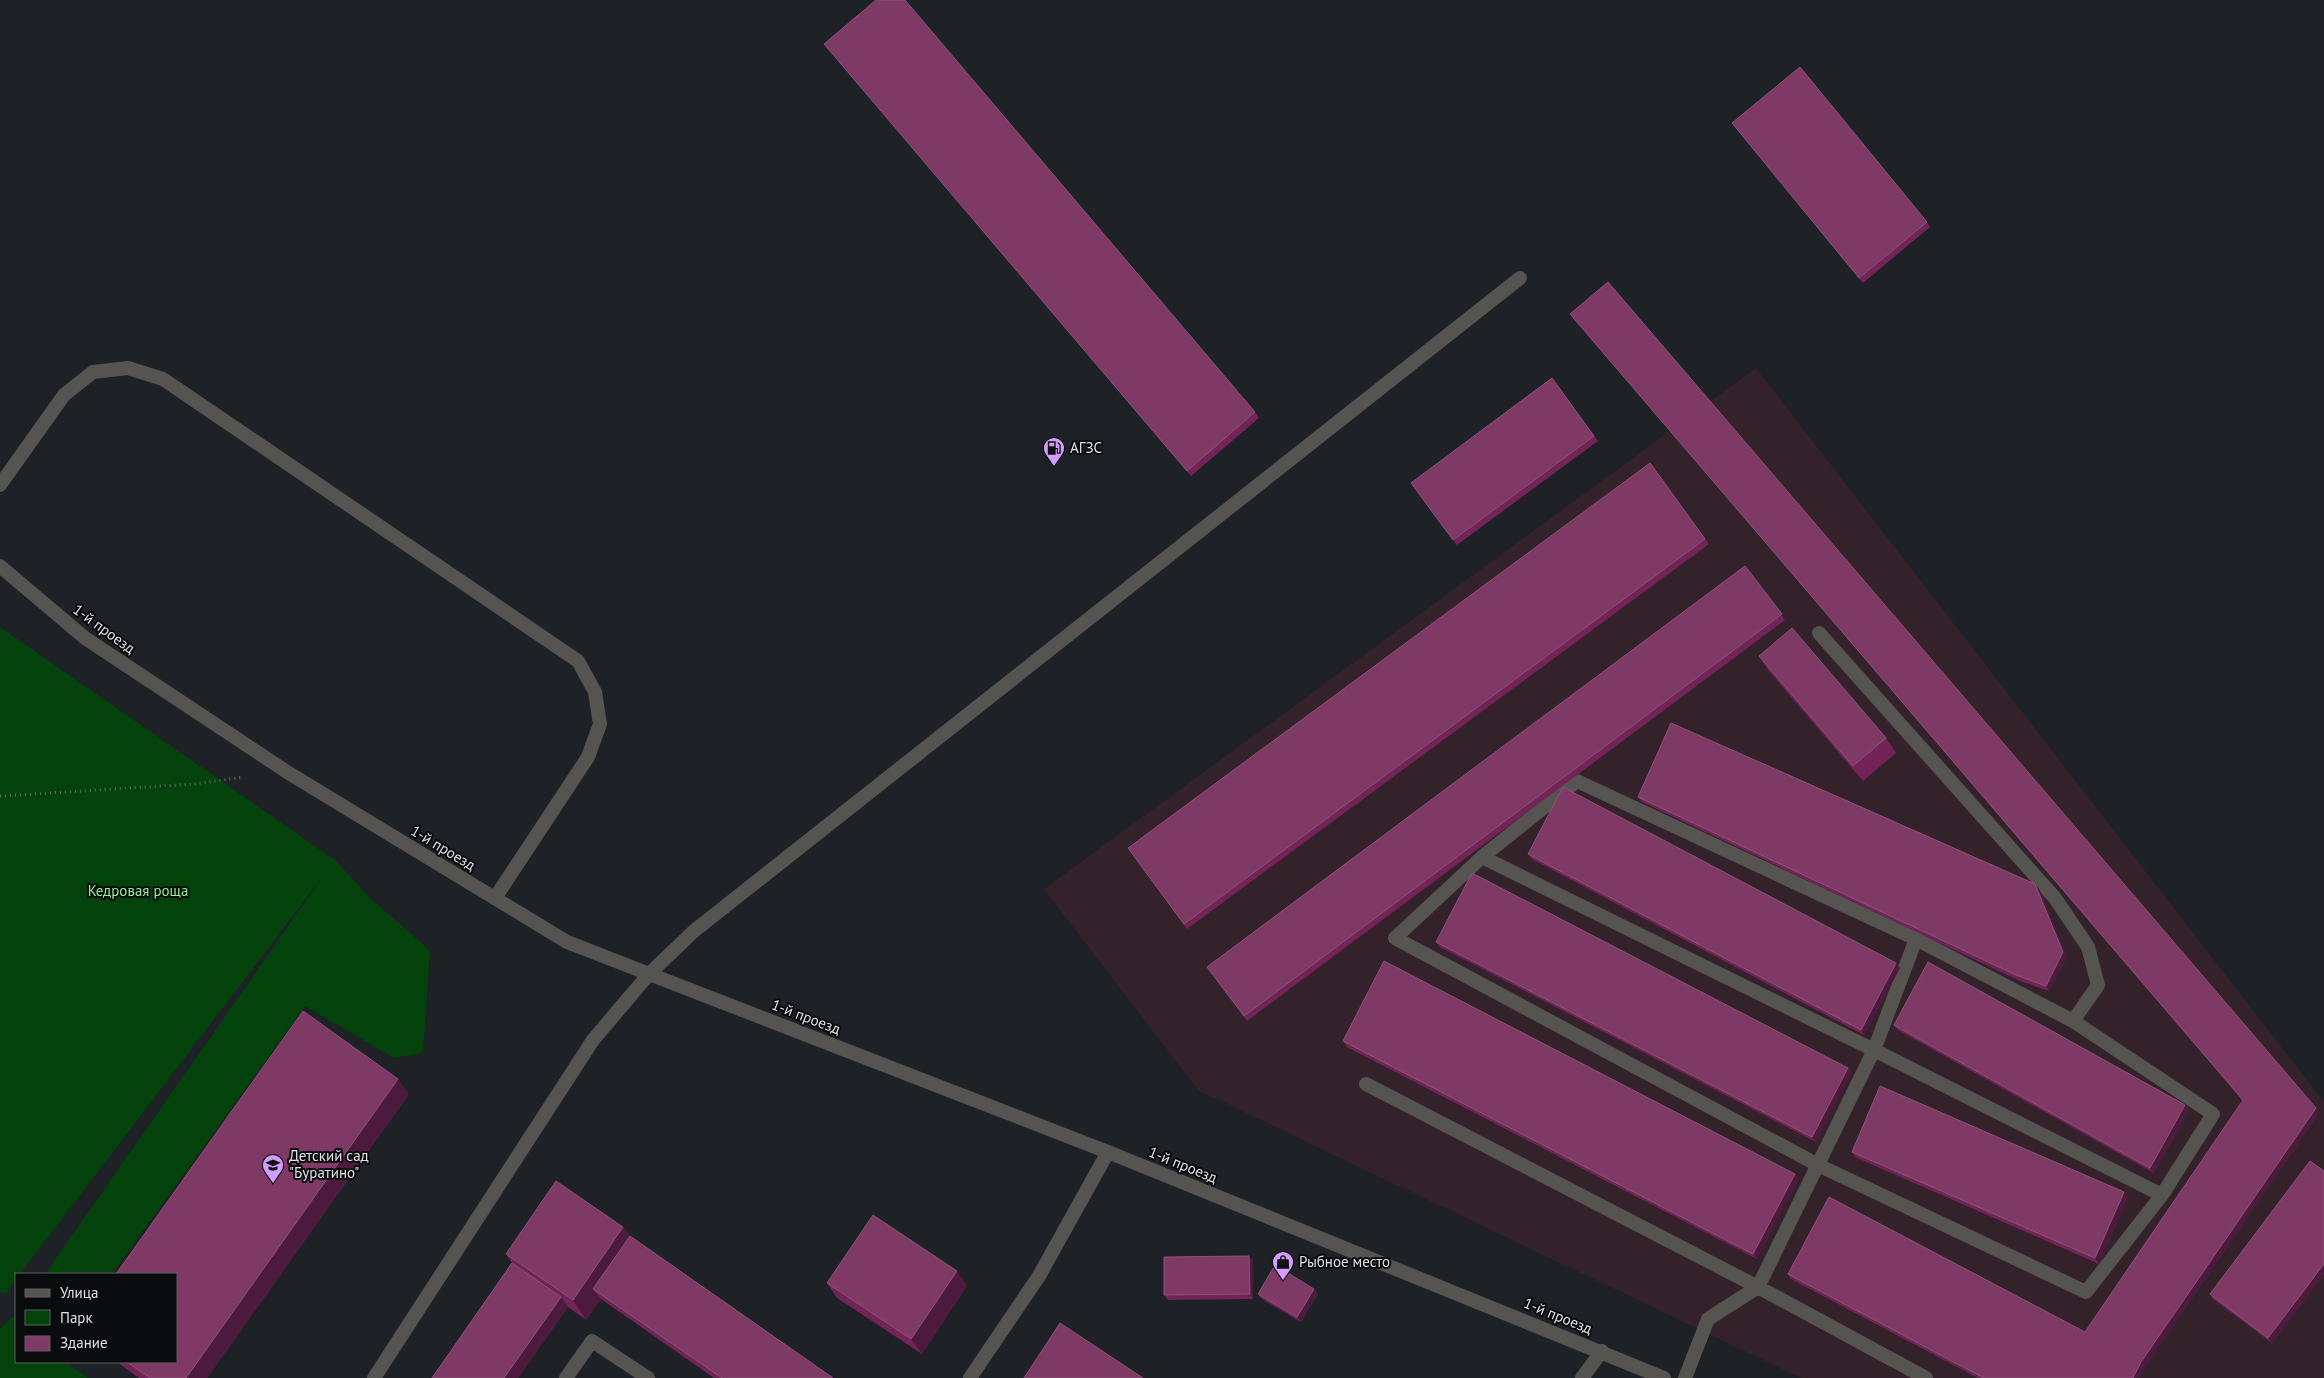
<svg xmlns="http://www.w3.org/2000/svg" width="2324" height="1378" font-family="'PT Sans',sans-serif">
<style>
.industrial{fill:#34222a}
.green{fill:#03430b}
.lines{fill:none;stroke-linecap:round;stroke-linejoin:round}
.path{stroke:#66696d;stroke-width:3;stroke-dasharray:1 4;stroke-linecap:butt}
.service{stroke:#555451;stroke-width:14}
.tertiary{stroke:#555451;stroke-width:14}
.wall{fill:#722456}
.shaded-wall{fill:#4c1a3c}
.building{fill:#7e3965;stroke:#8d5379}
.labels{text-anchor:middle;stroke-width:4;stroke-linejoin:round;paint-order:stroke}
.poi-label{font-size:15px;fill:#dfe1e4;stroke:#090b0d;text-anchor:start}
.street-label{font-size:15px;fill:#dfe1e4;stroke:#090b0d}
.park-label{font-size:15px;fill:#91f291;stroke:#090b0d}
</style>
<rect width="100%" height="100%" fill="#1e2126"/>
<!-- industrial -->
<path class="industrial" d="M1756,368L2324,1102V1378H1801L1198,1090L1044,889Z"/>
<!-- green -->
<path class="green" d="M0,627L335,860L372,900L430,950L423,1053L394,1058L305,1006L112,1274H45L324,875L20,1274H16V1280L5,1294L0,1292Z
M16,1314V1362H66L88,1378H0V1328Z"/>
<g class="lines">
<!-- path -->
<path class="path" d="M0,796L194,784L244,777"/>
<!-- service -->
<path class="service" d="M0,485L64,395L93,372L128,368L163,379L578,661L595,692L600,724L588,757L495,898
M1819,633L2055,898L2088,947L2098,985L2073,1021
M1577,781L1916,939L2073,1021L2213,1114L2162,1195L2086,1292L1818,1165L1395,938L1482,857Z
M1482,857L1874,1050L2162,1195
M1366,1084L1758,1287L1926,1378
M374,1378L593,1040L649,974L694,931L1520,278
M566,1378L592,1341L648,1378
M970,1378L1039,1276L1108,1152
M1582,1378L1602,1351
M1685,1378L1708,1319L1758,1287L1874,1050L1916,939"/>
<!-- tertiary -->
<path class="tertiary" d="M0,566L85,638L287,772L567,942L1108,1152L1664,1378"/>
</g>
<!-- wall -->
<path class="wall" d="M824,44L1255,412L1259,418L1191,476Z
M1732,123L1927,222L1930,227L1863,283Z
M1570,314L2319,1113L2145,1367L2139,1378H1978L1791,1279L1788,1274L2085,1332L2243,1101Z
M1552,378L1598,441L1457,545L1411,483Z
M1650,463L1709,544L1187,929L1128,848Z
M1745,566L1785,620L1247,1021L1207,967Z
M1759,656L1886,738L1896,753L1863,781L1769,671Z
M1638,797L2035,884L2039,889L2067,957L2049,991L2020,981L1642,802Z
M1528,854L1900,968L1864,1035L1532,859Z
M1436,942L1848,1068L1851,1073L1816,1142L1440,947Z
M1894,1025L2185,1105L2189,1110L2154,1173L1898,1030Z
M1343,1041L1799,1179L1757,1259L1347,1047Z
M409,1094L207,1378H139L117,1362H176Z
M1852,1152L2128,1197L2099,1264L1855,1157Z
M2324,1171V1274L2272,1343L2213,1299L2210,1294Z
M623,1227L630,1236L833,1378H714L601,1299L586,1320L568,1307L518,1378H432L512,1263L506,1254Z
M1249,1256L1253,1261V1299L1168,1300L1164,1295Z
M957,1271L967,1286L922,1354L837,1298L827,1283Z
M1258,1294H1318L1301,1322L1262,1299Z"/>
<!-- shaded-wall -->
<path class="shaded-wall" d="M2035,884L2039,889L2067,957L2049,991L2046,986Z
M1896,963L1900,968L1864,1035L1861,1030Z
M1848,1068L1851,1073L1816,1142L1812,1137Z
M398,1079L409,1094L207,1378H186Z
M2185,1105L2189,1110L2154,1173L2150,1168Z
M2316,1108L2319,1113L2145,1367L2139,1378H2133L2141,1362Z
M1795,1174L1799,1179L1757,1259L1753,1254Z
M2124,1192L2128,1197L2099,1264L2095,1258Z
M623,1227L637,1247L593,1289L601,1299L586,1320L573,1300Z
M1249,1256L1253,1261V1299L1250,1294Z
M2324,1264V1274L2272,1343L2268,1338Z
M957,1271L967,1286L922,1354L911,1339Z
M1314,1289L1318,1294L1301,1322L1297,1317Z
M561,1297L568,1307L518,1378H504Z"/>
<!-- building -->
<path class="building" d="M876,0H905L1255,412L1187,471L824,44Z
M1800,67L1927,222L1859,278L1732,123Z
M1608,282L2316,1108L2141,1362L2133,1378H1984L1788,1274L1829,1197L2085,1332L2243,1100L1570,314Z
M1552,378L1594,436L1453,540L1411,483Z
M1650,463L1705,539L1184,924L1128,848Z
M1745,566L1782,614L1244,1016L1207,967Z
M1792,628L1886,738L1853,766L1759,656Z
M1671,723L2035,884L2063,952L2046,986L2016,975L1638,797Z
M1563,787L1896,963L1861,1030L1528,854Z
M1472,873L1848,1068L1812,1137L1436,942Z
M1384,961L1795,1174L1753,1254L1343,1041Z
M1928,962L2185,1105L2150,1168L1894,1025Z
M303,1011L398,1079L186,1378H150L127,1362H176V1274H116Z
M1880,1086L2124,1192L2095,1258L1852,1152Z
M2310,1161L2324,1171V1264L2268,1338L2210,1294Z
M556,1181L623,1227L573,1300L506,1254Z
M873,1215L957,1271L911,1339L827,1283Z
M630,1236L833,1378H722L593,1289Z
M1249,1256L1250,1294L1164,1295V1257Z
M512,1263L561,1297L504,1378H432Z
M1275,1265L1314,1289L1297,1317L1258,1294Z
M1060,1323L1143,1378H1024Z"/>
<!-- icons -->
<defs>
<g id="fuel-pin" transform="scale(1.125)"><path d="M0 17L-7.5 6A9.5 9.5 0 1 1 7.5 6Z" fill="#d19dfe" stroke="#090b0d"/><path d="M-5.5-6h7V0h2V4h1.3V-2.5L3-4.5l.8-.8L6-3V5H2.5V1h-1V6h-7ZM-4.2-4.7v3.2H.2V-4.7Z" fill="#111"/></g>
<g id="school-pin" transform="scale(1.125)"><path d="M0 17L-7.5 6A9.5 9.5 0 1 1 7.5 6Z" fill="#d19dfe" stroke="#090b0d"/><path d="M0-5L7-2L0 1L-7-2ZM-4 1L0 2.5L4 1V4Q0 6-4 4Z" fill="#111"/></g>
<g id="shop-pin" transform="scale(1.125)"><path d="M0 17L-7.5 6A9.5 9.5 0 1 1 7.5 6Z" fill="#d19dfe" stroke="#090b0d"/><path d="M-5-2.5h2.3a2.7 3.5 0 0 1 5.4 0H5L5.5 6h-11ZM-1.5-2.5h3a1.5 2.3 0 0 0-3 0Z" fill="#111"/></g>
</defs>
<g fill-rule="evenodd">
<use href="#fuel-pin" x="1054" y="448"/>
<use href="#school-pin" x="273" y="1165"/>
<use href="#shop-pin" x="1283" y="1262"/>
</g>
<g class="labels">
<!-- poi labels -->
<g class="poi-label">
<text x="1070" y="453">АГЗС</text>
<text x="289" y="1161">Детский сад<tspan x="289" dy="17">"Буратино"</tspan></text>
<text x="1299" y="1267">Рыбное место</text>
</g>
<!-- street labels -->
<g class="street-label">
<text transform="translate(104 629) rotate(36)" y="5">1-й проезд</text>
<text transform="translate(443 848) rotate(31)" y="5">1-й проезд</text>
<text transform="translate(806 1017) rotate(21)" y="5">1-й проезд</text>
<text transform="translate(1183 1165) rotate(22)" y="5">1-й проезд</text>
<text transform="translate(1558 1316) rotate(22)" y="5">1-й проезд</text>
</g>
<!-- park labels -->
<g class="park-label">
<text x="138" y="896">Кедровая роща</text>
</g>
</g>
<!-- legend -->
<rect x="15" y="1273" width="162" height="90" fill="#090b0d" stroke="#5f6163"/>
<rect x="25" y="1289" width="25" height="8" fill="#555451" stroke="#5f6163"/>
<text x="60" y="1298" font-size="15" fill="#dfe1e4">Улица</text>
<rect x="25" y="1310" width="25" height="15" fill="#03430b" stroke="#5f6163"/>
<text x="60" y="1323" font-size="15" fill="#dfe1e4">Парк</text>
<rect x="25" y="1336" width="25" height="15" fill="#7e3965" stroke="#5f6163"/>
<text x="60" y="1348" font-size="15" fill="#dfe1e4">Здание</text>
</svg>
